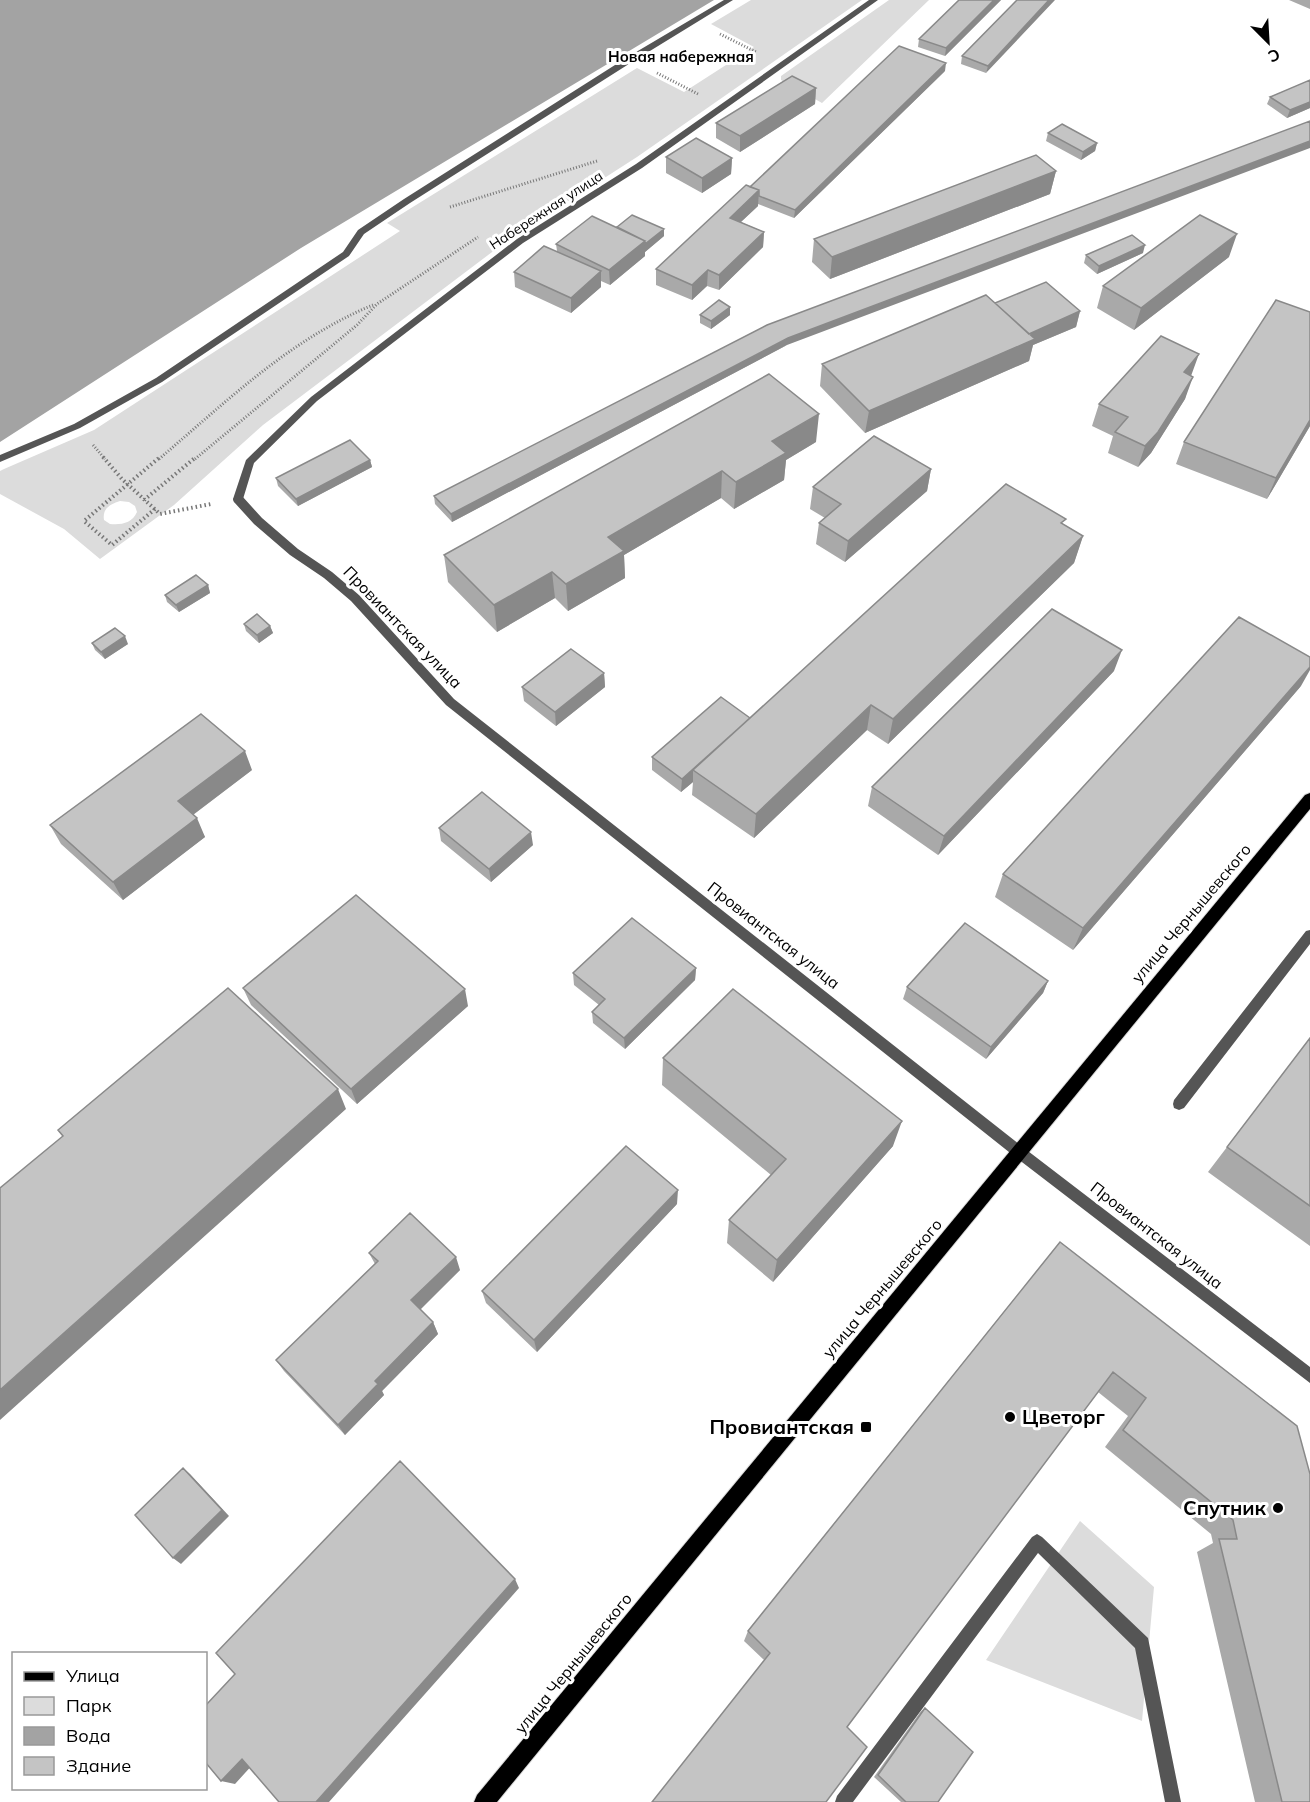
<svg xmlns="http://www.w3.org/2000/svg" width="1310" height="1802" font-family="Mulish,sans-serif">
<style>
.green{fill:#dcdcdc;fill-rule:evenodd}
.water{fill:#a3a3a3}
.lines{fill:none;stroke-linecap:round;stroke-linejoin:round}
.primary-casing{stroke:#dbdbdb;stroke-width:2}
.path-far1{stroke:#777;stroke-width:3;stroke-dasharray:1 2;stroke-linecap:butt}
.path{stroke:#777;stroke-width:4;stroke-dasharray:1.5 3;stroke-linecap:butt}
.service{fill:#555;fill-rule:evenodd}
.pedestrian{fill:#555;fill-rule:evenodd}
.minor{fill:#555;fill-rule:evenodd}
.primary{fill:#000;fill-rule:evenodd}
.wall{fill:#a9a9a9}
.shaded-wall{fill:#898989}
.building{fill:#c4c4c4;stroke:#898989;stroke-width:1.5}
.poi-dot{fill:#000;stroke:#fff;stroke-width:2}
.labels{text-anchor:middle;stroke-width:6;stroke-linejoin:round;paint-order:stroke}
.far-street-label{font-size:14px;fill:#000;stroke:#fff}
.far-neighbourhood-label{font-size:15px;font-weight:bold;fill:#000;stroke:#fff}
.street-label{font-size:16px;fill:#000;stroke:#fff}
.near-poi-label{font-size:20px;font-weight:bold;fill:#000;stroke:#fff;text-anchor:end}
</style>
<rect width="100%" height="100%" fill="#fff"/>
<!-- green -->
<path class="green" d="M751,0H862L637,157L508,240L263,425L174,505L100,559L64,529L0,494V471L4,469L94,430L400,231L387,223L637,68L684,92L754,47L711,24ZM120,501L129,502L135,506L137,512C132,523 122,525 110,524L104,520C102,508 111,504 120,501Z
M889,0H929L822,103L781,80V76Z
M1080,1521L1154,1587L1142,1721L986,1660Z"/>
<!-- water -->
<path class="water" d="M0,0H714L301,248L0,442Z"/>
<g class="lines">
<!-- primary casing -->
<g class="primary-casing">
<path id="primary" d="M1310,793V809L497,1802H474L477,1795L1305,795Z"/>
</g>
<!-- path-far1 -->
<path class="path-far1" d="M720,34L756,52
M657,73L698,94
M450,207L597,161
M93,445L105,459
M159,459C226,402 290,339 373,305
M195,459L357,325L377,304L478,237"/>
<!-- path -->
<path class="path" d="M103,457L122,479L160,514L211,504
M144,500L196,457
M155,509L112,545L84,521L160,457"/>
<!-- service -->
<path class="service" d="M1310,930V944L1184,1108L1179,1110L1174,1108L1173,1104L1174,1100L1306,931Z
M1037,1534L1042,1537L1148,1638L1181,1802H1165L1135,1648L1038,1553L853,1802H835L837,1796L1032,1537Z"/>
<!-- pedestrian -->
<path class="pedestrian" d="M724,0H733L632,62L410,203L364,234L349,256L162,382L80,428L0,462V455L74,424L156,378L343,252L358,230L404,199L626,58Z
M869,0H878L642,168L523,243L317,401L254,463L243,499L238,503L234,502L233,499L246,460L311,397L517,239L636,164Z"/>
<!-- minor -->
<path class="minor" d="M238,495L242,496L262,518L298,549L332,572L359,595L454,699L1024,1148L1310,1367V1383L1014,1156L446,705L351,601L324,578L290,555L254,524L234,502L233,499Z"/>
<!-- primary -->
<use href="#primary" class="primary"/>
</g>
<!-- wall -->
<path class="wall" d="M959,0H1001L945,56L918,47L919,39Z
M1017,0L986,73L961,64L962,56Z
M1289,0H1310V9Z
M945,71L794,218L758,204V206L741,222L764,232L763,247L719,290L707,286L692,300L656,285V269L750,187Z
M1310,80V108L1287,118L1267,104L1270,97Z
M816,88L815,104L740,152L716,138V123Z
M1048,133L1097,143L1095,151L1081,160L1046,141Z
M666,157L732,158L731,174L702,193L666,173Z
M1056,171L1050,194L830,279L812,262L814,239Z
M617,227L664,229V236L645,252V256L610,285L601,281V287L571,313L515,287L514,272L557,251L556,244Z
M1143,253L1097,274L1084,263L1086,255Z
M1229,257L1134,330L1097,308L1103,286Z
M995,303L1080,311L1076,327L1033,345L1029,361L865,433L820,386L822,364Z
M700,315H730L711,329L700,323Z
M787,345L452,522L435,504L434,496Z
M1191,376L1185,399L1151,453L1138,467L1108,453L1113,436L1092,426L1099,404Z
M1310,426L1267,499L1176,464L1184,442Z
M816,442L786,460L784,480L734,509L721,498L624,555L625,578L568,611L555,598L497,632L448,582L444,555Z
M370,460L372,467L298,506L278,486L276,478Z
M931,469L927,491L845,562L816,544L819,523L825,518L810,509L813,487Z
M1065,525L1083,536L1074,563L888,744L867,730L754,838L692,795L693,782L681,792L652,770V757L750,718Z
M208,585L210,593L179,612L167,602L165,595Z
M244,624L270,626L273,633L259,643L246,631Z
M92,643L128,644L105,659L95,650Z
M1114,671L938,855L868,806L872,787Z
M604,673L605,687L556,726L524,701L522,687Z
M1301,686L1073,950L995,897L1003,874Z
M252,770L193,815L205,837L123,900L61,844L50,825Z
M439,828L533,845L491,882L441,841Z
M696,968L695,980L625,1049L593,1023L592,1012L599,1005L574,985L573,973Z
M1048,981L1043,993L986,1059L903,999L907,987Z
M243,988L468,1006L357,1104L251,1005Z
M1310,1038V1246L1208,1172Z
M663,1058L893,1146L773,1282L727,1243L729,1220L771,1175L662,1085Z
M677,1204L537,1352L486,1303L482,1291Z
M1060,1242L1297,1426L1310,1802H1255L1197,1552L1213,1543L1211,1534L1105,1447L1128,1416L1098,1392L847,1727L764,1660L744,1641L748,1631Z
M369,1253L460,1270L420,1309L433,1322L438,1334L382,1391L384,1395L345,1435L284,1371L276,1360L375,1264Z
M925,1708L938,1802H901L874,1777L921,1711Z"/>
<!-- shaded-wall -->
<path class="shaded-wall" d="M994,0H1001L945,56L946,48Z
M1049,0H1055L986,73L988,66Z
M946,63L945,71L794,218L795,210Z
M816,88L815,104L740,152V136Z
M1310,102V108L1287,118L1290,110Z
M1310,141V148L787,345L452,522L451,514L788,338Z
M1097,143L1095,151L1081,160L1083,152Z
M732,158L731,174L702,193V178Z
M1056,171L1050,194L830,279L832,257Z
M759,190L758,206L729,233L730,218Z
M664,229V236L645,252V244Z
M764,232L763,247L719,290V275Z
M1237,234L1229,257L1134,330L1141,308Z
M645,241V256L610,285L609,270Z
M1145,245L1143,253L1097,274L1099,266Z
M708,270L707,286L692,300V285Z
M601,271V287L571,313V298Z
M730,307V315L711,329V321Z
M1080,311L1076,327L1033,345L1029,361L865,433L869,411L1027,334Z
M1199,354L1191,376L1184,372Z
M1193,377L1185,399L1151,453L1138,467L1145,446Z
M819,414L816,442L786,460L784,480L734,509L736,482L772,441Z
M1310,420V426L1267,499L1276,478Z
M370,460L372,467L298,506L296,499Z
M931,469L927,491L845,562L848,541Z
M722,471L721,498L624,555L625,578L568,611L566,584L608,537Z
M1083,536L1074,563L888,744L893,719Z
M552,572L555,598L497,632L494,605Z
M208,585L210,593L179,612L176,605Z
M270,626L273,633L259,643L257,635Z
M125,636L128,644L105,659L101,652Z
M1122,650L1114,671L938,855L944,836Z
M1310,667V670L1301,686L1073,950L1083,928Z
M604,673L605,687L556,726L555,712Z
M871,705L867,730L754,838L756,814Z
M750,718L693,770V782L681,792L682,779Z
M245,751L252,770L186,820L178,801Z
M197,818L205,837L123,900L113,882Z
M531,832L533,845L491,882L489,869Z
M696,968L695,980L625,1049L624,1038Z
M1048,981L1043,993L986,1059L991,1047Z
M465,989L468,1006L357,1104L351,1089Z
M338,1089L346,1109L0,1420V1390Z
M902,1121L893,1146L773,1282L777,1260Z
M678,1190L677,1204L537,1352L534,1340Z
M456,1257L460,1270L417,1313L411,1300Z
M433,1322L438,1334L382,1391L384,1395L345,1435L338,1425L375,1381Z
M183,1468L190,1474L229,1516L181,1564L173,1558Z
M515,1579L519,1588L329,1802H316Z
M242,1759L255,1762L235,1784L221,1781Z"/>
<!-- building -->
<path class="building" d="M959,0H994L946,48L919,39Z
M1017,0H1049L988,66L962,56Z
M899,46L946,63L795,210L759,196V190L750,187Z
M792,76L816,88L740,136L716,123Z
M1310,80V102L1290,110L1270,97Z
M1310,121V141L788,338L451,514L434,496L767,325Z
M1062,124L1097,143L1083,152L1048,133Z
M696,138L732,158L702,178L666,157Z
M1036,155L1056,171L832,257L814,239Z
M746,185L759,190L730,218L764,232L719,275L708,270L692,285L656,269Z
M632,215L664,229L645,244V241L617,227Z
M1200,215L1237,234L1141,308L1103,286Z
M592,216L645,241L609,270L556,244Z
M1132,235L1145,245L1099,266L1086,255Z
M544,246L601,271L571,298L514,272Z
M1046,282L1080,311L1029,334L995,303Z
M986,295L1035,339L869,411L822,364Z
M719,300L730,307L711,321L700,315Z
M1276,300L1310,312V420L1276,478L1184,442Z
M1161,336L1199,354L1184,372L1193,377L1158,432L1145,446L1115,432L1128,417L1099,404Z
M769,374L819,414L772,441L786,453L736,482L722,471L608,537L624,551L566,584L552,572L494,605L444,555Z
M874,436L931,469L848,541L819,523L841,504L813,487Z
M350,440L370,460L296,499L276,478Z
M1006,484L1066,519L1061,523L1083,536L893,719L871,705L756,814L693,770Z
M196,575L208,585L176,605L165,595Z
M1052,609L1122,650L944,836L872,787Z
M257,614L270,626L257,635L244,624Z
M1239,617L1310,657V667L1083,928L1003,874Z
M115,628L125,636L101,652L92,643Z
M571,649L604,673L555,712L522,687Z
M721,697L750,718L682,779L652,757Z
M201,714L245,751L178,801L197,818L113,882L50,825Z
M482,792L531,832L489,869L439,828Z
M356,895L465,989L351,1089L243,988Z
M632,918L696,968L624,1038L592,1012L605,999L573,973Z
M965,923L1048,981L991,1047L907,987Z
M228,988L338,1089L0,1390V1188L63,1136L58,1130Z
M733,989L902,1121L777,1260L729,1220L786,1159L663,1058Z
M1310,1038V1206L1227,1147Z
M626,1146L678,1190L534,1340L482,1291Z
M410,1213L456,1257L411,1300L433,1322L375,1381L378,1384L338,1425L276,1360L378,1261L369,1253Z
M1060,1242L1297,1426L1310,1474V1802H1282L1219,1539H1237L1233,1520L1123,1430L1146,1398L1113,1372L847,1727L867,1747L826,1802H652L770,1653L748,1631Z
M400,1461L515,1579L316,1802H279L242,1759L221,1781L206,1763V1705L235,1674L216,1653Z
M183,1468L222,1510L173,1558L135,1515Z
M925,1708L973,1752L938,1802H906L878,1775Z"/>
<!-- markers -->
<g class="poi-dot">
<circle cx="1010" cy="1417" r="6"/>
<rect x="860" y="1421" width="12" height="12" rx="3"/>
<circle cx="1278" cy="1508" r="6"/>
</g>
<g class="labels">
<!-- far-street labels -->
<g class="far-street-label">
<text transform="translate(546 210) rotate(-33)" y="5">Набережная улица</text>
</g>
<!-- far-neighbourhood labels -->
<g class="far-neighbourhood-label">
<text x="681" y="62">Новая набережная</text>
</g>
<!-- street labels -->
<g class="street-label">
<text transform="translate(403 627) rotate(46)" y="6">Провиантская улица</text>
<text transform="translate(1191 913) rotate(-50)" y="6">улица Чернышевского</text>
<text transform="translate(774 935) rotate(38)" y="6">Провиантская улица</text>
<text transform="translate(1157 1235) rotate(38)" y="6">Провиантская улица</text>
<text transform="translate(882 1288) rotate(-50)" y="6">улица Чернышевского</text>
<text transform="translate(573 1663) rotate(-51)" y="6">улица Чернышевского</text>
</g>
<!-- near-poi labels -->
<g class="near-poi-label">
<text x="1022" y="1424" text-anchor="start">Цветорг</text>
<text x="854" y="1434">Провиантская</text>
<text x="1266" y="1515">Спутник</text>
</g>
</g>
<!-- legend -->
<rect x="12" y="1652" width="195" height="138" fill="#ffffff" stroke="#999999" stroke-width="1.5"/>
<rect x="24" y="1672" width="30" height="9" fill="#000000" stroke="#999999" stroke-width="1.5"/>
<text x="66" y="1682" font-size="18" fill="#000000">Улица</text>
<rect x="24" y="1697" width="30" height="18" fill="#dcdcdc" stroke="#999999" stroke-width="1.5"/>
<text x="66" y="1712" font-size="18" fill="#000000">Парк</text>
<rect x="24" y="1727" width="30" height="18" fill="#a3a3a3" stroke="#999999" stroke-width="1.5"/>
<text x="66" y="1742" font-size="18" fill="#000000">Вода</text>
<rect x="24" y="1757" width="30" height="18" fill="#c4c4c4" stroke="#999999" stroke-width="1.5"/>
<text x="66" y="1772" font-size="18" fill="#000000">Здание</text>
<!-- north arrow -->
<g transform="translate(1268 42) rotate(156)" stroke="#ffffff" stroke-width="4.5" paint-order="stroke">
<path d="M0-4.5L10 22L0 15L-10 22Z" fill="#000000"/>
<text y="-9" font-size="16" font-weight="bold" text-anchor="middle" fill="#000000">С</text>
</g>
</svg>
